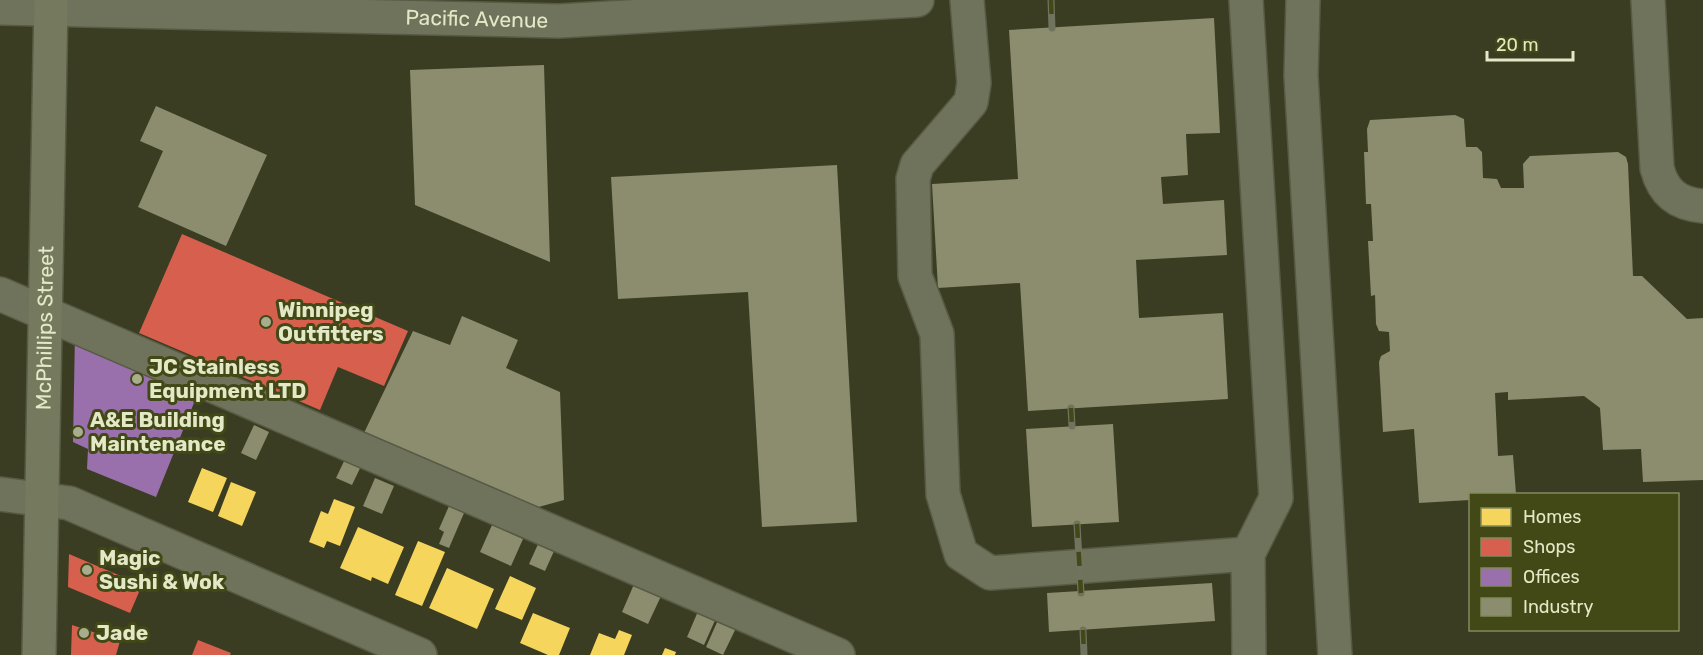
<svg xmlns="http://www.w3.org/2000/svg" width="1703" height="655" font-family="Rubik,sans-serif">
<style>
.homes{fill:#f6d55c}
.shops{fill:#d6604d}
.offices{fill:#9970ab}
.industry{fill:#8c8c6e}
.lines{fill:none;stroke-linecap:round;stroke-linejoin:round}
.minor-casing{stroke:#585b44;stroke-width:36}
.major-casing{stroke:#585b44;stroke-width:36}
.minor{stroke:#70735c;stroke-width:33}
.major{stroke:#75795e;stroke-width:33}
.rail-casing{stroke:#70735e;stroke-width:7}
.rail{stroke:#424916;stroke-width:4.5;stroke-dasharray:14;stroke-linecap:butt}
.poi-dot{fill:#a8ad8d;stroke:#424916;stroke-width:2}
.labels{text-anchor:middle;stroke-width:6;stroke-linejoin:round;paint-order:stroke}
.street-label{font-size:21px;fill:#e3e9c7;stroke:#424916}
.poi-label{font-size:21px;font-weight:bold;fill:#e3e9c7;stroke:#424916;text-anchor:start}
</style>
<rect width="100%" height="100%" fill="#3a3d22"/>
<!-- homes -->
<path class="homes" d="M202,468L227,478L213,512L188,502Z
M231,482L256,492L242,526L218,516Z
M334,499L355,507L340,546L327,541L324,548L309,542L321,511L328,514Z
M358,527L404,547L388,584L372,577L371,581L340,568Z
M418,541L445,552L422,606L395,595Z
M447,568L494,589L477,629L429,608Z
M510,576L536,588L522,620L495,609Z
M533,613L570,628L559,655H548L520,643Z
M619,630L632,635L624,655H590L599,633L615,639Z
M665,648L676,652L675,655H662Z"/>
<!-- shops -->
<path class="shops" d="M182,234L408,331L384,386L338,367L320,410L139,333Z
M69,554L142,585L130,613L68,587Z
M72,625L120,641L116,655H71Z
M198,640L231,653L230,655H192Z"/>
<!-- offices -->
<path class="offices" d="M75,333L200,388L156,497L87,469L88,449L73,442Z"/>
<!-- industry -->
<path class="industry" d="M1214,18L1220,133L1186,134L1188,175L1161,177L1163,204L1224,200L1227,255L1136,260L1139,318L1223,313L1228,399L1028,411L1020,283L938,288L932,184L1018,179L1009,30Z
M544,65L550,262L415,205L410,70Z
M156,106L267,155L226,246L138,207L163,151L140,141Z
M1455,115L1464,119L1466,147H1477L1482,152L1483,178L1497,179L1501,188H1524L1523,164L1530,156L1618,152L1626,157L1628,164L1633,276H1642L1687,319L1703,318V480L1643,482L1641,449L1603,450L1600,408L1584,396L1508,400V392L1495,393L1498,456L1513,455L1516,494H1470V500L1419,503L1414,429L1383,432L1379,362L1381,356L1390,351L1389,332L1379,331L1376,324L1375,295L1371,296L1368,241H1373L1371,204H1366L1364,152H1368L1367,129L1370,120Z
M837,165L857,522L762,527L748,292L618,299L611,177Z
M462,316L518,340L506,368L560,392L564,500L535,508L363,435L413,331L450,345Z
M1113,424L1119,522L1032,527L1026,429Z
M254,425L269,432L256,460L241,453Z
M346,457L362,464L352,485L336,478Z
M375,478L394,486L382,514L363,506Z
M449,506L464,513L449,548L439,544L444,532L439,529Z
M492,525L523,539L511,566L480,552Z
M539,542L555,549L545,571L529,564Z
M635,582L662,594L648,624L622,612Z
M1212,583L1215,621L1049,632L1047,593Z
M699,609L717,616L704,645L687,637Z
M718,620L736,628L723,655L706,647Z"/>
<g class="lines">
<!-- minor casing -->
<g class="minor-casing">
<g id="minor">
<path d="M967,0L974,83L971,102L917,165L913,179L915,276L937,334L943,494L961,554L990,573L1248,554"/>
<path d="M1246,0L1276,498L1248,554L1249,655"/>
<path d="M1303,0L1301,76L1335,655"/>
<path d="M1648,0L1657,168C1663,192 1677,204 1703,206"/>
<path id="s1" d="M0,8L559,21L917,0"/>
<path d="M0,294L838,655"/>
<path d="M0,494L69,503L420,655"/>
</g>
</g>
<!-- major casing -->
<g class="major-casing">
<g id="major">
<path id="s2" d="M39,655L51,0"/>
</g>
</g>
<!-- minor -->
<use href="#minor" class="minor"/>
<!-- major -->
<use href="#major" class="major"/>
<!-- rail casing -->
<g class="rail-casing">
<path id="rail" d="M1051,0L1052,28
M1071,408L1072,426
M1077,524L1081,593
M1083,630L1084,655"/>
</g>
<!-- rail -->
<use href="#rail" class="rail"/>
</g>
<!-- markers -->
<g class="poi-dot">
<circle cx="266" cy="322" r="6"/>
<circle cx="137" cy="379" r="6"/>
<circle cx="78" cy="432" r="6"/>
<circle cx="87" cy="570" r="6"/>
<circle cx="84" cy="633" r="6"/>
</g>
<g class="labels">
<!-- street labels -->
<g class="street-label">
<text dy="7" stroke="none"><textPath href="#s1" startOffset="477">Pacific Avenue</textPath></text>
<text dy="7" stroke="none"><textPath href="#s2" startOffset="327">McPhillips Street</textPath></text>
</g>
<!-- poi labels -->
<g class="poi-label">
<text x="278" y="317">Winnipeg<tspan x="278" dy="24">Outfitters</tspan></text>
<text x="149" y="374">JC Stainless<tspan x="149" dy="24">Equipment LTD</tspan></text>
<text x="90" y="427">A&amp;E Building<tspan x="90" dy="24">Maintenance</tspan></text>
<text x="99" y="565">Magic<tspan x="99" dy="24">Sushi &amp; Wok</tspan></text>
<text x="96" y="640">Jade</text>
</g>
</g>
<!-- legend -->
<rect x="1469" y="493" width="210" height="138" fill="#424916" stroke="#82895d" stroke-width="1.5"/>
<rect x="1481" y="508" width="30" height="18" fill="#f6d55c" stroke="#82895d" stroke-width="1.5"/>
<text x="1523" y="523" font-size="18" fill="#e3e9c7">Homes</text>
<rect x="1481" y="538" width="30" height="18" fill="#d6604d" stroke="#82895d" stroke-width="1.5"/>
<text x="1523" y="553" font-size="18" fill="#e3e9c7">Shops</text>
<rect x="1481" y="568" width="30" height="18" fill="#9970ab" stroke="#82895d" stroke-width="1.5"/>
<text x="1523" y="583" font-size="18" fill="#e3e9c7">Offices</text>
<rect x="1481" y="598" width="30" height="18" fill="#8c8c6e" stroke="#82895d" stroke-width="1.5"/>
<text x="1523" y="613" font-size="18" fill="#e3e9c7">Industry</text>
<!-- scale -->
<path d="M1487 51v9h86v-9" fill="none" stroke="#e3e9c7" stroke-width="3"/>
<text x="1496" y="51" font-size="18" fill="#e3e9c7" stroke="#424916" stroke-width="4.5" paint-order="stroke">20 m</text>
</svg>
